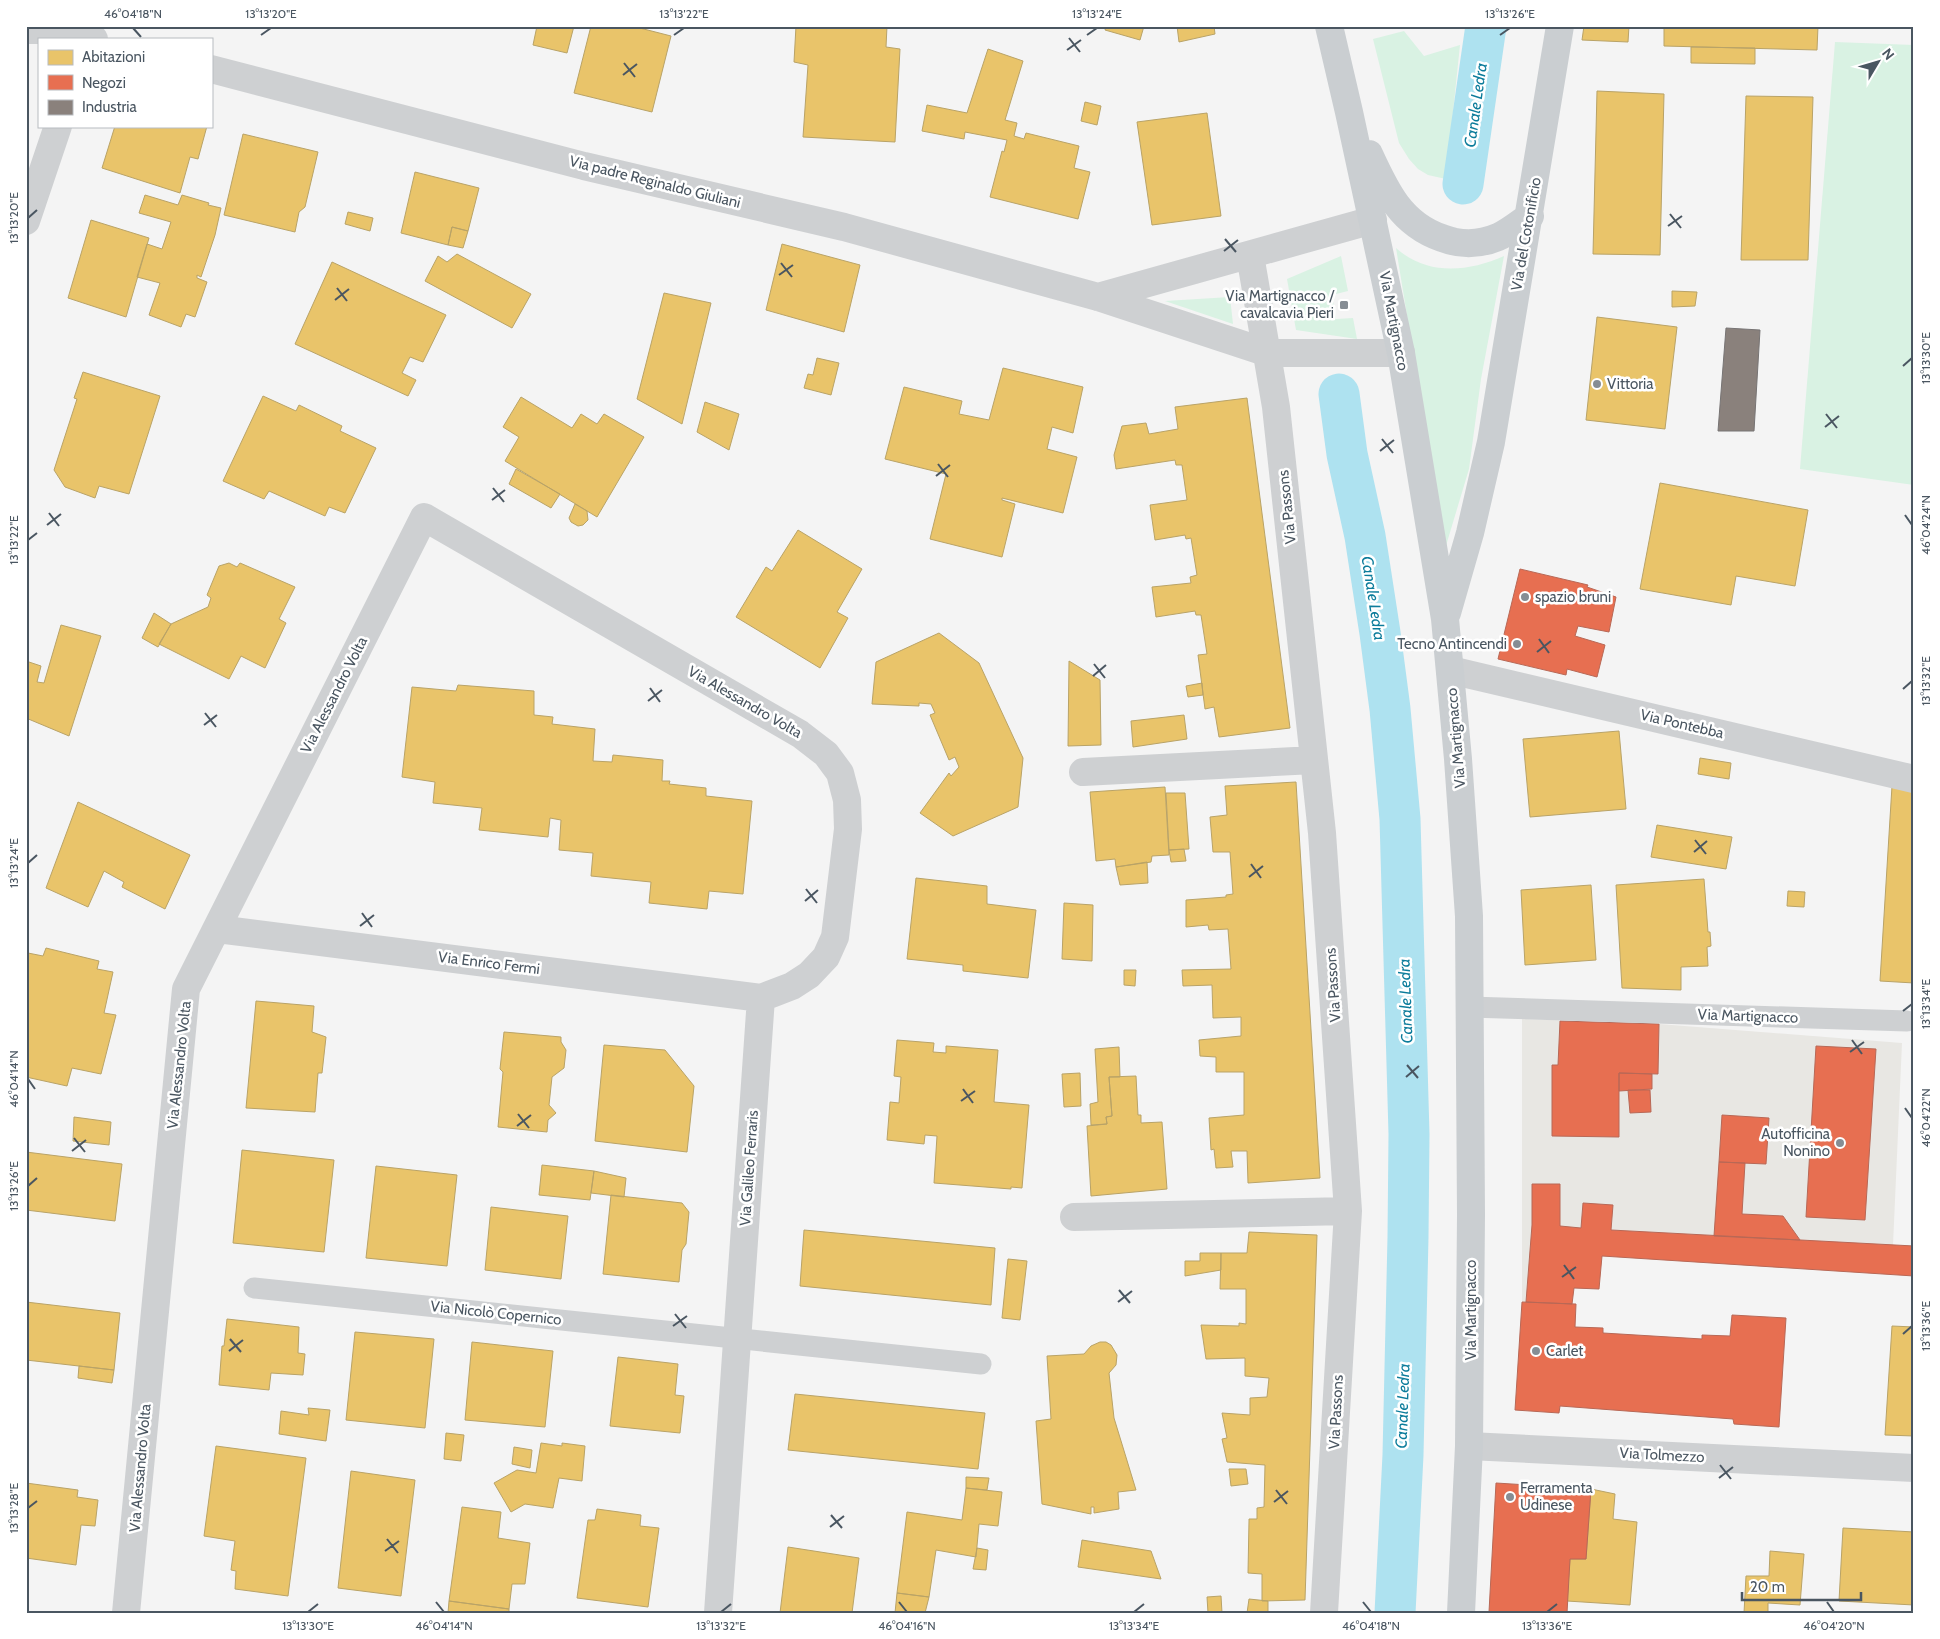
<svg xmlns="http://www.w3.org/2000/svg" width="1940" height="1639" font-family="Cabin,sans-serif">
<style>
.commercial{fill:#e8e7e3}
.green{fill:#d9f2e3}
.homes{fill:#e9c46a;stroke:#b9a367}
.shops{fill:#e76f51;stroke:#b86856}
.industry{fill:#8a817c;stroke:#777474}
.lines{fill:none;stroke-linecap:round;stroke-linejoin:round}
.canal{stroke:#aee2f0;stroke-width:41}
.lane{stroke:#ced0d2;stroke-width:21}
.street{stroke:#ced0d2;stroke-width:28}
.primary{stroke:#caced1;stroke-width:28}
.ticks{fill:none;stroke:#4a5661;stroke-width:2}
.poi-dot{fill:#868d94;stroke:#fff;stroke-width:2}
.labels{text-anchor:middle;stroke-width:5;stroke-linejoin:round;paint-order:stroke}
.street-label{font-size:15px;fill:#4a5661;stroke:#fff}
.poi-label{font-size:15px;fill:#4a5661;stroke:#fff;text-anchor:start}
.water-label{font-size:16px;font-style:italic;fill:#0c7c9b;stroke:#fff}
.neatline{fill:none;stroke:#4a5661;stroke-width:2}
.ticks-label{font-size:12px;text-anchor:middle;fill:#4a5661}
</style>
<rect width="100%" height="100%" fill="#f4f4f4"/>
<!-- commercial -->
<path class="commercial" d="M1522,1019L1659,1024L1902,1043L1893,1245L1612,1230L1602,1256L1599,1289L1574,1288L1572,1304L1522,1302Z"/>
<!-- green -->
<path class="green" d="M1404,31L1424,56L1460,45L1446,179L1428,175L1418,169L1409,159L1399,143L1373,39Z
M1835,42L1914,45V485L1800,469Z
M1396,248C1427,276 1468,272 1504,256L1481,379L1469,469L1445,549Z
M1341,256L1348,291L1332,295L1336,319L1353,318L1357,339L1296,330L1287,279Z
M1230,297L1233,324L1165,301Z"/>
<!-- homes -->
<path class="homes" d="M537,26H574L567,53L533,45Z
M591,26H632L671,36L652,112L574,93Z
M796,26H887L886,47L900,49L895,142L803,137L808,65L794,62Z
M1106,26H1144L1140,40L1105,30Z
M1177,26H1214L1215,34L1179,42Z
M1584,26H1629L1628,42L1582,40Z
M1664,26H1818L1817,50L1664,46Z
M1691,47L1755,48V64L1691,63Z
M988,49L1023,61L1005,120L1017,123L1014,136L1024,139L1026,133L1079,146L1074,168L1090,172L1078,219L990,197L1002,151L1004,152L1007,140L965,132L964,139L922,131L927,105L967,113Z
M1597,91L1664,94L1660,255L1593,254Z
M1746,96L1813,97L1808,260H1741Z
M1085,102L1101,106L1097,125L1081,121Z
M1207,113L1221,216L1152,225L1137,122Z
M115,126H207L198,159L190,157L180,193L102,168Z
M243,134L318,152L305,207L299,212L295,232L224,215Z
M415,172L479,188L468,231L452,227L448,245L401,233Z
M145,195L178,205L182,195L209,203L208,205L221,208L215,235L201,277L197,275V278L207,282L195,317L186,314L181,327L149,315L160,283L137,277L147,244L162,249L171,222L139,213Z
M348,212L373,218L370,231L345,224Z
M91,220L149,238L126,317L68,298Z
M452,227L468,231L463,248L448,245Z
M782,244L860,265L844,332L766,310Z
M457,254L531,294L512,328L425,281L438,256L447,262Z
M332,262L446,315L423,362L410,357L402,373L416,380L408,396L295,344Z
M1672,291L1697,292L1695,306L1672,307Z
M664,293L711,303L682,424L637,399Z
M1597,317L1677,327L1665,429L1586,420Z
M817,358L839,363L831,395L804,388L808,374L813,375Z
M1003,368L1083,387L1073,433L1052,427L1047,449L1077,457L1063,513L1002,498V500L1015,504L1002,557L930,539L946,474L885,459L904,387L962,401L959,414L989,420Z
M83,372L160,396L129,494L99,486L95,498L65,487L54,470L77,399L74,398Z
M263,396L296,411L299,405L342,426L340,431L376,448L345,513L329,507L325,516L269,491L264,499L223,481Z
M521,397L572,428L581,414L597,424L604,414L644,437L597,517L505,461L519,437L503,427Z
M1247,398L1290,728L1219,737L1214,707L1205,709L1198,655L1207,654L1201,615H1196L1195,611L1156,617L1152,587L1191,583L1190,577L1197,575L1191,538L1186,539L1185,535L1155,540L1150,505L1187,500L1182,465H1176L1175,460L1116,469L1114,455L1122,426L1146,423L1149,434L1178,429L1175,407Z
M705,402L739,414L729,450L697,432Z
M516,469L560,494L551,508L509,484Z
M1660,483L1808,510L1795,586L1736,576L1731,605L1640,589Z
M575,504L587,511L588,520L583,525L578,526L571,522L569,518Z
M798,530L862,569L837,612L848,618L820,668L736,617L766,567L772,571Z
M229,563L237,567L240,563L295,587L279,619L286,623L265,668L241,656L229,679L159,644L171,624L208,607L211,598L207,595L219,566Z
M154,613L171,624L158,647L142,638Z
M61,625L101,636L69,736L26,718V661L41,666L37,682L44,683Z
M939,633L979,663L1023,758L1018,807L953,836L920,813L949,773L951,776L959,767L955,757L949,760L930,715L935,713L931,704L919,703V706L872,704L876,662Z
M1069,661L1100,680L1101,745L1068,746Z
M1202,683L1203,695L1188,697L1186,686Z
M458,685L534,691V715L553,717L552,724L595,729L593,761L612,762L613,755L663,760L662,781H670L669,784L706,788V796L752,801L743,894L709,891L707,909L649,903L651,882L591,876L593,853L559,850L561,820L550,818L548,837L479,830L482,808L433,803L435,782L402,777L412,687L456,691Z
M1184,715L1187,739L1133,747L1131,721Z
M1619,731L1626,809L1530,817L1523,739Z
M1700,758L1731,763L1729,779L1698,774Z
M1296,782L1320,1178L1248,1183L1247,1151H1231L1233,1167L1216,1168L1214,1149L1211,1150L1209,1118L1244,1115V1072H1216V1057L1200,1056L1199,1040L1241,1036V1017L1213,1018L1212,985L1183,986L1182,970L1231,969L1228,929L1209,930L1208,925L1186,927V900L1226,897V895L1233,894L1230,852H1213L1210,817L1227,815L1225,786Z
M1892,786L1914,791V983L1880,981Z
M1165,787L1169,855L1152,856L1151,862L1116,867L1115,859L1096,861L1090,792Z
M1166,793H1185L1189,849L1169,850Z
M78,802L190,855L165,909L122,887L124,882L104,871L88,907L46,888Z
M1657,825L1732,837L1726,869L1651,857Z
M1184,849L1186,861L1171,862L1169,850Z
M1147,862L1148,883L1120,885L1116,867Z
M916,878L987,886V904L1036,910L1028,978L963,971V965L907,959Z
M1704,879L1708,932H1710L1711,946L1707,947L1708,966L1681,967V990L1622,988L1616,885Z
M1591,885L1596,960L1525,965L1521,890Z
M1788,891L1805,892L1804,907L1787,906Z
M1064,903L1093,905L1092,961L1062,959Z
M46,948L99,961L97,969L113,972L104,1013L116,1015L101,1074L72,1068L67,1086L26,1077V958L28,953L43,956Z
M1124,970H1136L1135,986L1124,985Z
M256,1001L314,1006L312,1032L326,1037L322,1073H318L315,1112L246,1108Z
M504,1032L561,1037V1042L566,1050L564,1068L552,1077L549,1105L556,1113L548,1120L547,1132L498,1127L503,1072L500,1069Z
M897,1040L934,1043L933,1052L946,1053V1046L998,1050L994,1102L1029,1105L1022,1188L1011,1187V1189L934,1183L937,1136L925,1135L924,1144L887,1140L890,1102L899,1103L901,1077L894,1076Z
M604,1045L665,1050L694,1086L687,1152L595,1141Z
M1119,1047L1120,1077H1109L1112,1116L1106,1117L1107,1124L1091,1125L1090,1104L1098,1102L1095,1049Z
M1080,1073L1081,1106L1064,1107L1062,1074Z
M1136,1076L1138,1115H1141V1123L1162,1122L1167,1189L1091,1196L1087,1126L1107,1124L1106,1117L1112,1116L1109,1077Z
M74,1117L111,1122L109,1145L73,1141Z
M242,1150L334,1160L324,1252L233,1243Z
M26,1152L122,1164L115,1221L26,1210Z
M542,1165L594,1171L590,1200L539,1195Z
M376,1166L457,1175L447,1266L366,1258Z
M594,1171L626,1178L624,1197L591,1193Z
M611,1195L682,1203L689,1212L686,1244L682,1250L679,1282L603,1274Z
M491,1207L568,1216L561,1279L485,1270Z
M804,1230L995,1248L991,1305L800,1286Z
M1249,1232L1317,1235L1305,1600L1262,1601V1574L1248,1573L1249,1521V1519H1257V1508L1264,1507L1265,1465L1227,1462L1222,1439L1227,1438L1222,1413L1250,1415V1398L1267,1397L1269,1378L1245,1376V1358L1206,1359L1201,1325L1239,1326V1323L1246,1324V1289H1220L1221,1253H1247Z
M1200,1253H1221V1270L1185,1276V1261H1200Z
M1008,1259L1027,1261L1020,1320L1002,1318Z
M26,1302L120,1313L114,1370L26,1360Z
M227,1319L299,1327L298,1353L305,1354L303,1375L271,1373L269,1390L219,1385L222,1346H224Z
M1892,1326L1914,1327V1436L1885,1435Z
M355,1332L434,1339L425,1428L346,1420Z
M472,1342L553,1351L545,1427L465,1420Z
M1100,1342H1106L1111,1345L1117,1355L1116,1365L1109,1373L1114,1418L1136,1490L1118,1492L1119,1509L1094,1513V1507H1091V1514L1042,1504L1036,1421L1051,1419L1047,1356L1084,1354L1091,1346Z
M618,1357L678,1364L675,1395L684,1396L680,1433L610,1426Z
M79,1366L114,1370L112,1383L78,1378Z
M795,1394L985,1413L978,1469L788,1450Z
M308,1408L330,1410L326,1441L279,1434L281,1411L309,1415Z
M446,1433L464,1435L461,1461L444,1459Z
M541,1443L562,1446V1443L585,1446L582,1481L559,1478L553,1508L525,1504L511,1512L494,1483L517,1470L536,1473Z
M216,1446L306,1458L288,1596L235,1589L236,1571L231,1570L235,1541L204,1536Z
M514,1447L532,1450L530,1468L512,1464Z
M1229,1469H1246L1248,1484L1231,1486Z
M351,1471L415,1480L401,1596L338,1588Z
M966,1477L989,1478L987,1490L966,1488Z
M26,1483L78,1490L77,1497L98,1500L95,1526L81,1525L76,1565L26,1558Z
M966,1488L1002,1492L998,1526L979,1524L976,1557L936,1550L929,1597L897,1593L907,1512L962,1520Z
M1591,1489L1615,1494L1613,1519L1637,1522L1630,1605L1567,1601L1570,1559H1586Z
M462,1507L501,1512L498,1538L530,1543L525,1584H512L509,1609L449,1601Z
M597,1509L641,1515L640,1526L659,1528L648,1607L577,1598L588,1520H595Z
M1843,1528L1914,1532V1605L1839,1601Z
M1082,1540L1151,1551L1161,1579L1078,1567Z
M788,1547L859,1558L852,1613H780Z
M977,1548L988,1550L986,1570L973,1569Z
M1770,1551L1804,1554L1800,1605L1768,1603V1613H1744L1746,1576H1769Z
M897,1593L929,1597L925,1613H895Z
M1221,1596L1222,1613H1208L1207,1597Z
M1249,1599L1268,1601V1613H1247Z
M449,1601L509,1609V1613H448Z"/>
<!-- shops -->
<path class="shops" d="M1520,569L1588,585L1587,587L1616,597L1609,632L1578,626L1575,636L1605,645L1597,677L1567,669L1566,675L1498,659Z
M1560,1021L1659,1024L1658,1074L1619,1073V1137L1552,1136V1065H1558Z
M1816,1046L1876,1049L1865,1220L1806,1217Z
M1619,1073L1652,1074V1089L1619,1091Z
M1628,1090H1650L1651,1112L1630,1113Z
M1722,1115L1769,1118L1766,1164L1719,1162Z
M1719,1162L1745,1163L1742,1214L1783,1216L1800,1240L1714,1236Z
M1532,1184H1560V1226L1581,1228L1583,1203L1613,1205L1611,1230L1914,1246V1276L1602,1256L1599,1289L1574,1288L1572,1304L1526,1302L1532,1225Z
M1522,1302L1576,1304L1575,1327L1603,1328V1333L1702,1339V1335L1730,1336L1732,1315L1786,1318L1779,1427L1734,1424L1733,1419L1560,1406L1559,1413L1515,1410Z
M1496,1483L1591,1489L1586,1559H1570L1567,1613L1489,1612Z"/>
<!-- industry -->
<path class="industry" d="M1726,328L1760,330L1754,431H1718Z"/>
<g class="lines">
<!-- canal -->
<path class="canal" d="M1463,184L1486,26
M1339,394L1347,454L1365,536L1380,633L1390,709L1400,819L1409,1134L1408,1237L1403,1455L1395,1613"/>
<!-- lane -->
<path class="lane" d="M1469,1007L1907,1021
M254,1288L981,1364"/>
<!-- street -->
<path class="street" d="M26,30H52L94,39
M211,69L584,166L844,227L1098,297L1268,353H1401
M26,221L58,126
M1250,255L1276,407L1322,833L1348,1211L1324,1613
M1098,297L1373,220
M1450,670L1914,779
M1083,772L1314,760
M1074,1217L1348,1211
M1469,1446L1914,1468
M126,1613L186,989L424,517L800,734L826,754L840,773L847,800L848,829L835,937L826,957L809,975L792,986L761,998L217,929
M718,1613L761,998"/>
<!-- primary -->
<path class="primary" d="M1329,26L1349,112L1401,353L1445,619L1458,759L1469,916L1471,1215L1469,1446L1461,1613
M1369,154C1386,191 1401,224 1442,238C1460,245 1479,245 1498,237C1509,232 1520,223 1530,216
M1447,613L1470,533L1491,442L1560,26"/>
</g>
<!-- ticks -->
<path class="ticks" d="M133,28L141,37M261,35L271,28M674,35L684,28M1087,35L1097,28M1500,35L1510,28M1069,38L1080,52M1067,50L1081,40M624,63L635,77M623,75L637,64M1670,214L1681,228M28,218L37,210M1668,226L1682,216M1225,239L1236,252M1224,251L1238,240M781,263L792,277M779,275L793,265M337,288L347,301M335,300L349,289M1903,366L1912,358M1826,414L1837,428M1825,427L1839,416M1382,439L1393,453M1380,451L1394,440M938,464L948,477M936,476L950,465M493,488L504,502M492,500L505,490M49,513L59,526M1905,515L1912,525M47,525L61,514M28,540L37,533M1539,639L1549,653M1537,652L1551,641M1094,664L1105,678M1093,676L1106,665M650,688L660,702M1903,689L1912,681M648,701L662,690M205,713L216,727M204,725L217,715M1695,840L1706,854M1694,852L1707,841M28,863L37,855M1251,864L1261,878M1249,877L1263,866M806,889L817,903M805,901L818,890M362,913L372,927M360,926L374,915M1903,1011L1912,1004M1852,1040L1862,1054M1850,1052L1864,1042M1407,1065L1418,1078M1406,1077L1419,1066M28,1079L35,1089M963,1089L973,1103M961,1101L975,1091M1905,1108L1912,1118M518,1114L529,1128M517,1126L531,1115M74,1138L85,1152M72,1151L86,1140M28,1186L37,1178M1564,1265L1574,1279M1562,1277L1576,1267M1119,1290L1130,1303M1118,1302L1132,1291M675,1314L686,1328M673,1326L687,1316M1903,1334L1912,1326M230,1339L241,1352M229,1351L243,1340M1720,1465L1731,1479M1719,1478L1733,1467M1276,1490L1287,1504M1274,1502L1288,1491M28,1508L37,1501M831,1515L842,1528M830,1527L844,1516M387,1539L398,1553M385,1551L399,1541M436,1602L444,1612M899,1602L907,1612M1363,1602L1371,1612M1827,1602L1834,1612M308,1612L318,1604M721,1612L731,1604M1134,1612L1144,1604M1547,1612L1557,1604"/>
<!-- markers -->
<g class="poi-dot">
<rect x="1339" y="300" width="10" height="10" rx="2.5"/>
<circle cx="1597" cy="384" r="5"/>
<circle cx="1525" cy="597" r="5"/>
<circle cx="1517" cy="644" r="5"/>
<circle cx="1840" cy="1143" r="5"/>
<circle cx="1536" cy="1351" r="5"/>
<circle cx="1510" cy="1497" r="5"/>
</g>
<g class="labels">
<!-- street labels -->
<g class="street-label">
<text transform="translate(655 182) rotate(14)" y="5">Via padre Reginaldo Giuliani</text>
<text transform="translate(1526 234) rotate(-80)" y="5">Via del Cotonificio</text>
<text transform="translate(1394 321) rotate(79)" y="5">Via Martignacco</text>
<text transform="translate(1287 507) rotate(-96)" y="5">Via Passons</text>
<text transform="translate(334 695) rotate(-63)" y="5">Via Alessandro Volta</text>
<text transform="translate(745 702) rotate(30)" y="5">Via Alessandro Volta</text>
<text transform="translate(1682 724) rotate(13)" y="5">Via Pontebba</text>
<text transform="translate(1456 738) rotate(-95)" y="5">Via Martignacco</text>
<text transform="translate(489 963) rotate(7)" y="5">Via Enrico Fermi</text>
<text transform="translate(1333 985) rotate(-94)" y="5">Via Passons</text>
<text transform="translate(1748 1016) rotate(2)" y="5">Via Martignacco</text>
<text transform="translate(179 1065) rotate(-84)" y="5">Via Alessandro Volta</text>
<text transform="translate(749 1168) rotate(-86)" y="5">Via Galileo Ferraris</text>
<text transform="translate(1471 1310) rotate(-90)" y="5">Via Martignacco</text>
<text transform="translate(496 1313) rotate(6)" y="5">Via Nicolò Copernico</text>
<text transform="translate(1336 1412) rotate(-87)" y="5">Via Passons</text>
<text transform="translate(1662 1455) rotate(3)" y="5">Via Tolmezzo</text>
<text transform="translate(140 1468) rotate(-85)" y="5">Via Alessandro Volta</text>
</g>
<!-- poi labels -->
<g class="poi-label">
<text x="1334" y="301" text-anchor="end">Via Martignacco /<tspan x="1334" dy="17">cavalcavia Pieri</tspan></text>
<text x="1607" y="389">Vittoria</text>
<text x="1535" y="602">spazio bruni</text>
<text x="1507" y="649" text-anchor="end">Tecno Antincendi</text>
<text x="1830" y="1139" text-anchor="end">Autofficina<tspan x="1830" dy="17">Nonino</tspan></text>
<text x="1546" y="1356">Carlet</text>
<text x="1520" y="1493">Ferramenta<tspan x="1520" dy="17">Udinese</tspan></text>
</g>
<!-- water labels -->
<g class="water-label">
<text transform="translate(1475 105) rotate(-82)" y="6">Canale Ledra</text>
<text transform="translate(1374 598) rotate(81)" y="6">Canale Ledra</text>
<text transform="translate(1405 1001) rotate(-92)" y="6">Canale Ledra</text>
<text transform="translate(1402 1406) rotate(-88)" y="6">Canale Ledra</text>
</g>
</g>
<!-- border -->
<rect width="1940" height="1639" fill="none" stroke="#ffffff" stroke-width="55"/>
<!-- legend -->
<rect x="38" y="38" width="175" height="90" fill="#ffffff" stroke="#b7bbc0"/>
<rect x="48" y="50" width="25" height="15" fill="#e9c46a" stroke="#b7bbc0"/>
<text x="82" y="62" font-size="15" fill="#4a5661">Abitazioni</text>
<rect x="48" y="75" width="25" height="15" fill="#e76f51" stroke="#b7bbc0"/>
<text x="82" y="88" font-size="15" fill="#4a5661">Negozi</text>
<rect x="48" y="100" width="25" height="15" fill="#8a817c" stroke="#b7bbc0"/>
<text x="82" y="112" font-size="15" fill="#4a5661">Industria</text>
<!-- north arrow -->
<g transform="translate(1878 62) rotate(52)" stroke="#ffffff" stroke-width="4" paint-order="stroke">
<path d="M0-4L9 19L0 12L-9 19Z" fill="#4a5661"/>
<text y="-8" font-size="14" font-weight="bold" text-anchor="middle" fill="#4a5661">N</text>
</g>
<!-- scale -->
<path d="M1742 1592v8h119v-8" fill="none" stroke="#4a5661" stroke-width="2.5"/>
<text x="1750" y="1592" font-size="15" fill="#4a5661" stroke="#ffffff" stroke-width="4" paint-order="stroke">20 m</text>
<rect x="28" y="28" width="1884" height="1584" class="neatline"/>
<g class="ticks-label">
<text x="133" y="18">46°04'18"N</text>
<text x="271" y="18">13°13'20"E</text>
<text x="684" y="18">13°13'22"E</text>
<text x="1097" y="18">13°13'24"E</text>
<text x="1510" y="18">13°13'26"E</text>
<text transform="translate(14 218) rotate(-90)" y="4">13°13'20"E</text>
<text transform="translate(1926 358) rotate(-90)" y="4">13°13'30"E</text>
<text transform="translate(1926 525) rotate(-90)" y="4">46°04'24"N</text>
<text transform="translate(14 540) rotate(-90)" y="4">13°13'22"E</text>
<text transform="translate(1926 681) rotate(-90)" y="4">13°13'32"E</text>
<text transform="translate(14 863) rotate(-90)" y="4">13°13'24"E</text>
<text transform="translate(1926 1004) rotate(-90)" y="4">13°13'34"E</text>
<text transform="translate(14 1079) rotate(-90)" y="4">46°04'14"N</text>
<text transform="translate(1926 1118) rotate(-90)" y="4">46°04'22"N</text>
<text transform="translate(14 1186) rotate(-90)" y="4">13°13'26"E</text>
<text transform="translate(1926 1326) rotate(-90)" y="4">13°13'36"E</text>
<text transform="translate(14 1508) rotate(-90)" y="4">13°13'28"E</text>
<text x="308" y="1630">13°13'30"E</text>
<text x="444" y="1630">46°04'14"N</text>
<text x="721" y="1630">13°13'32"E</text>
<text x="907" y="1630">46°04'16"N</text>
<text x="1134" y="1630">13°13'34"E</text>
<text x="1371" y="1630">46°04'18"N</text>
<text x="1547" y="1630">13°13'36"E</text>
<text x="1834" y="1630">46°04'20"N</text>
</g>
</svg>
